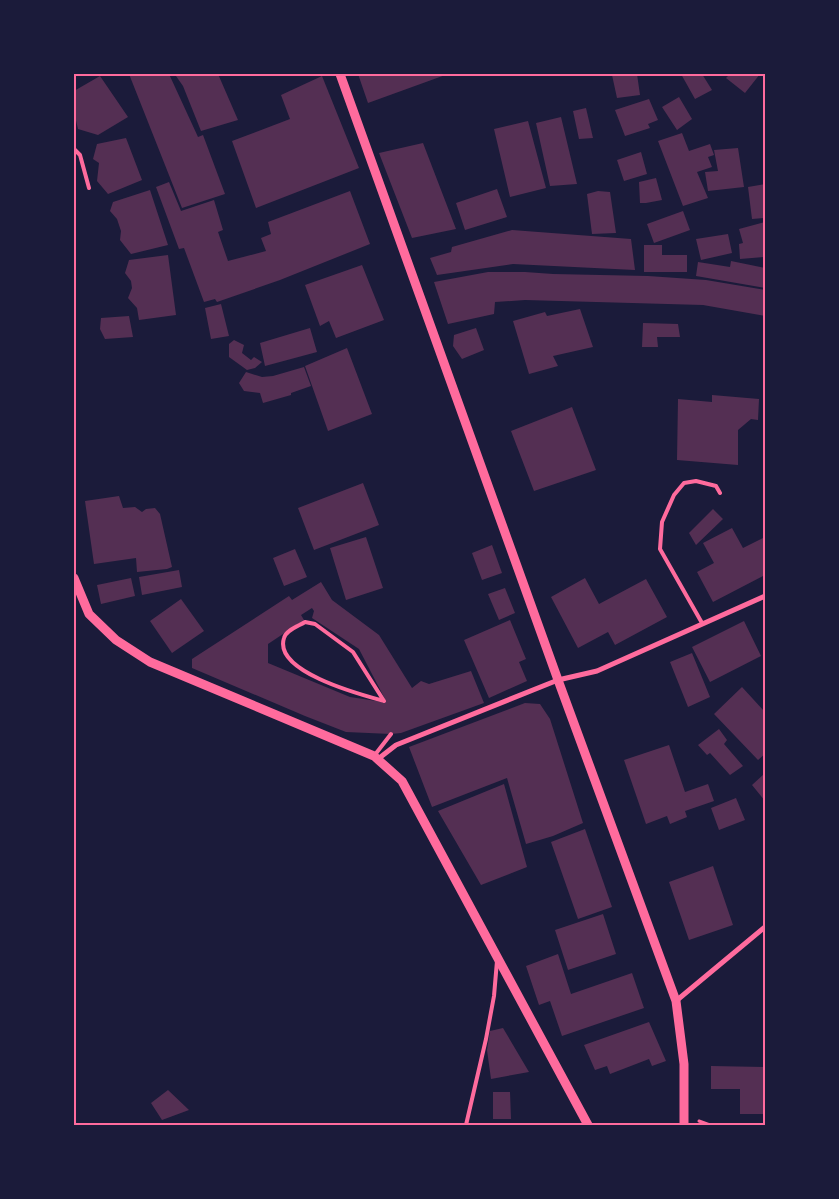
<svg xmlns="http://www.w3.org/2000/svg" width="839" height="1199" font-family="Inter,sans-serif">
<style>
.building{fill:#542f53;fill-rule:evenodd}
.lines{fill:none;stroke-linecap:round;stroke-linejoin:round}
.path{stroke:#ff6b9d;stroke-width:3}
.service{stroke:#ff6b9d;stroke-width:4}
.minor{stroke:#ff6b9d;stroke-width:5}
.tertiary{stroke:#ff6b9d;stroke-width:9}
.neatline{fill:none;stroke:#ff6b9d;stroke-width:2}
</style>
<rect width="100%" height="100%" fill="#1b1b3a"/>
<!-- building -->
<path class="building" d="M129,74H169L198,137L203,135L225,194L182,208Z
M181,74H218L238,120L201,131L183,86L176,76Z
M358,74H448L368,103Z
M626,74H637L640,95L617,98L612,75Z
M681,74H702L712,90L695,99Z
M730,74H760L745,93L726,78Z
M100,76L128,117L98,135L78,129L74,112V91Z
M322,76L359,168L256,208L232,141L290,119L281,95Z
M679,97L692,119L677,130L662,107Z
M649,99L658,120L648,124L650,128L625,136L615,110Z
M586,108L593,138L579,139L573,111Z
M561,117L577,184L550,186L536,123Z
M528,121L546,188L510,197L494,129Z
M682,133L689,151L710,144L714,155L708,157L712,167L697,172L708,198L683,206L658,141Z
M126,138L142,180L108,194L97,181L99,163L93,159L97,144Z
M423,143L456,229L412,238L379,153Z
M738,148L744,187L708,191L705,172L718,171L714,150Z
M641,152L647,174L624,181L617,160Z
M656,178L662,200L646,203H640L639,182Z
M169,182L181,211L214,200L223,230L218,232L228,261L266,251L261,238L271,234L268,222L350,191L370,244L280,280L217,302L215,299L204,302L184,248L179,249L156,187Z
M765,184V218L752,219L748,187Z
M497,189L507,217L465,230L456,203Z
M150,190L168,245L131,254L120,240L121,231L117,219L110,211L113,202Z
M598,191L610,192L616,233L592,234L587,194Z
M683,211L690,230L654,243L647,224Z
M765,222V257L740,259L739,244L743,243L739,229Z
M512,230L631,239L635,270L513,264L437,275L430,258L451,252L452,247Z
M728,234L732,253L701,260L696,239Z
M644,245H662V255H687V272H644Z
M168,255L176,315L139,320L137,308L128,298L132,288L131,281L125,273L129,260Z
M731,261L765,268V288L696,276L698,262L730,267Z
M362,265L384,320L336,338L329,321L320,326L305,285Z
M488,272H525L553,274L648,276L706,280L765,290V316L703,305L525,300L495,302L494,314L448,324L434,282Z
M221,304L229,336L211,339L205,308Z
M580,309L593,347L553,356L558,366L529,374L513,321L545,312L547,316Z
M129,316L133,337L105,339L100,329L101,318Z
M643,323L678,324L680,337H657L658,347H642Z
M310,328L317,352L265,366L260,343Z
M476,328L484,350L462,359L453,346L454,335Z
M234,340L244,345L242,353L251,360L254,357L262,362L255,368L247,370L229,357V344Z
M347,348L372,414L328,431L305,366Z
M304,367L311,386L291,393V395L263,403L260,393L244,391L239,383L246,372L262,377L273,376Z
M712,395L759,399L758,420L751,419L738,430V465L677,460L678,399L712,402Z
M572,407L596,470L534,491L511,431Z
M363,483L379,525L314,550L298,508Z
M119,496L123,508L135,507L142,512L146,509L155,508L160,514L172,567L167,569L137,572L136,558L94,564L85,501Z
M713,509L723,519L696,545L689,533Z
M732,528L743,548L765,537V575L713,602L697,572L714,563L703,543Z
M366,537L383,588L346,600L330,548Z
M492,545L502,573L482,580L472,553Z
M295,549L307,577L284,586L273,558Z
M179,570L182,587L142,595L139,577Z
M131,578L135,596L101,604L97,585Z
M585,578L599,604L646,579L667,617L615,645L608,632L578,648L551,597Z
M321,582L332,600L379,635L412,688L421,681L429,684L471,671L484,703L401,733L391,734L346,732L305,716L192,668V659L289,596L292,600ZM312,608L314,611L312,618L359,649L386,701L383,702L350,697L268,663V644L304,620L301,615Z
M505,588L515,613L499,620L488,594Z
M181,599L204,631L172,653L150,621Z
M510,620L526,659L519,662L527,681L489,698L464,640Z
M744,621L761,656L710,682L692,647Z
M692,653L710,697L688,707L670,662Z
M742,687L765,712V754L758,760L714,714Z
M525,703L540,704L550,719L583,823L553,836L526,844L507,778L432,807L409,747Z
M719,729L727,740L724,744L743,766L730,775L710,753L707,755L698,745Z
M669,745L685,792L708,784L714,801L685,811L687,817L670,824L667,816L646,824L624,760Z
M765,773V801L752,785Z
M504,784L527,867L481,885L438,811Z
M736,798L745,820L719,830L711,808Z
M585,829L612,907L578,919L551,842Z
M713,866L733,925L689,940L669,882Z
M603,914L616,954L568,970L555,930Z
M558,954L571,994L632,973L644,1008L562,1036L550,1001L539,1005L526,966Z
M649,1022L666,1061L652,1066L649,1059L610,1074L607,1066L595,1070L584,1045Z
M503,1028L529,1072L491,1079L487,1050L490,1031Z
M711,1066L765,1067V1114H740V1089H711Z
M168,1090L189,1110L162,1120L151,1103Z
M493,1092H510L511,1119H493Z"/>
<g class="lines">
<!-- path -->
<path class="path" d="M699,1121L710,1125"/>
<!-- service -->
<path class="service" d="M74,149L80,155L89,188
M305,622L315,624L353,652L384,701C362,695 273,672 284,638C286,630 299,626 305,622Z
M702,623L660,549L662,522L674,495L684,483L696,481L716,486L720,493
M374,756L391,734
M466,1125L486,1039L494,996L497,961"/>
<!-- minor -->
<path class="minor" d="M378,759L396,745L558,680L597,671L765,596
M676,1001L765,927"/>
<!-- tertiary -->
<path class="tertiary" d="M340,74L558,680L676,1001L684,1064V1125
M74,578L89,614L116,640L150,662L374,756L402,781L588,1125"/>
</g>
<!-- border -->
<rect width="839" height="1199" fill="none" stroke="#1b1b3a" stroke-width="150"/>
<rect x="75" y="75" width="689" height="1049" class="neatline"/>
</svg>
